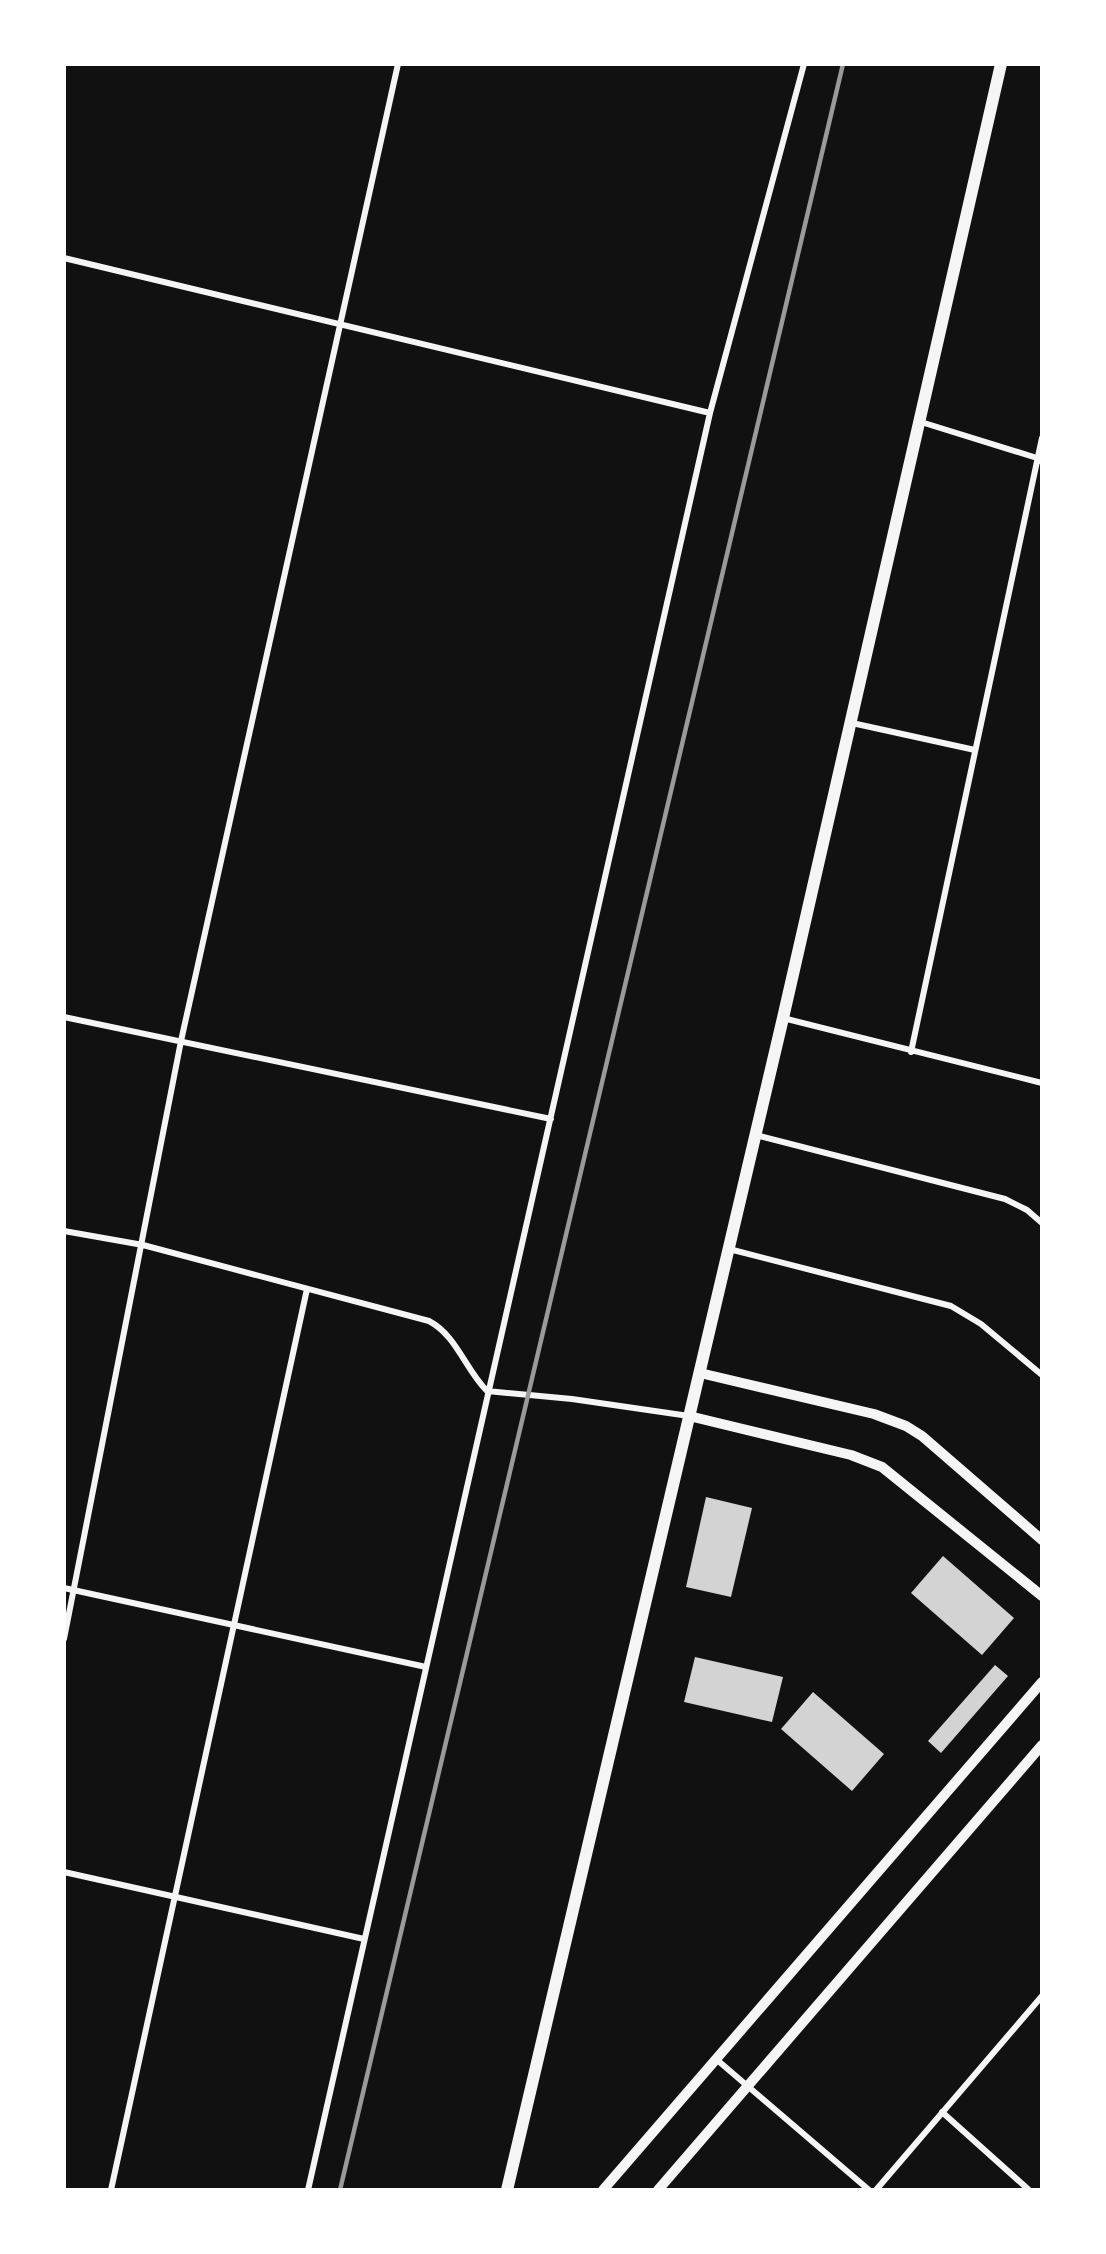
<svg xmlns="http://www.w3.org/2000/svg" width="1106" height="2254" font-family="'Fira Sans',sans-serif">
<style>
.building{fill:#d3d3d3}
.lines{fill:none;stroke-linecap:round;stroke-linejoin:round}
.minor{stroke:#f5f5f5;stroke-width:6}
.tertiary{stroke:#f5f5f5;stroke-width:10}
.secondary{stroke:#f5f5f5;stroke-width:12}
.rail{stroke:#9a9a9a;stroke-width:4.5}
</style>
<rect width="100%" height="100%" fill="#111"/>
<!-- building -->
<path class="building" d="M706,1497L752,1508L731,1597L686,1587Z
M943,1556L1014,1618L982,1655L911,1593Z
M695,1657L783,1677L772,1722L684,1702Z
M995,1665L1008,1676L941,1753L928,1741Z
M813,1692L884,1754L852,1791L781,1729Z"/>
<g class="lines">
<!-- minor -->
<path class="minor" d="M64,258L710,413
M921,422L1037,458L1042,462
M852,723L975,750
M64,1017L551,1119
M783,1018L1042,1083
M911,1052L1042,438
M756,1135L1005,1199L1027,1210L1042,1223
M64,1231L143,1245L429,1321C457,1336 465,1369 487,1391L572,1399L689,1416
M729,1249L951,1306L981,1324L1042,1375
M64,1588L426,1667
M64,1639L181,1041L398,64
M64,1872L364,1939
M716,2059L869,2190
M942,2112L1029,2190
M111,2190L307,1289
M308,2190L710,413L804,64
M876,2190L1042,1996"/>
<!-- tertiary -->
<path class="tertiary" d="M700,1373L874,1414L906,1426L922,1436L1042,1540
M689,1416L851,1455L882,1467L1042,1596
M603,2190L1042,1682
M658,2190L1042,1745"/>
<!-- secondary -->
<path class="secondary" d="M507,2190L783,1018L1001,64"/>
<!-- rail -->
<path class="rail" d="M340,2190L843,64"/>
</g>
<!-- border -->
<rect width="1106" height="2254" fill="none" stroke="#ffffff" stroke-width="132"/>
</svg>
